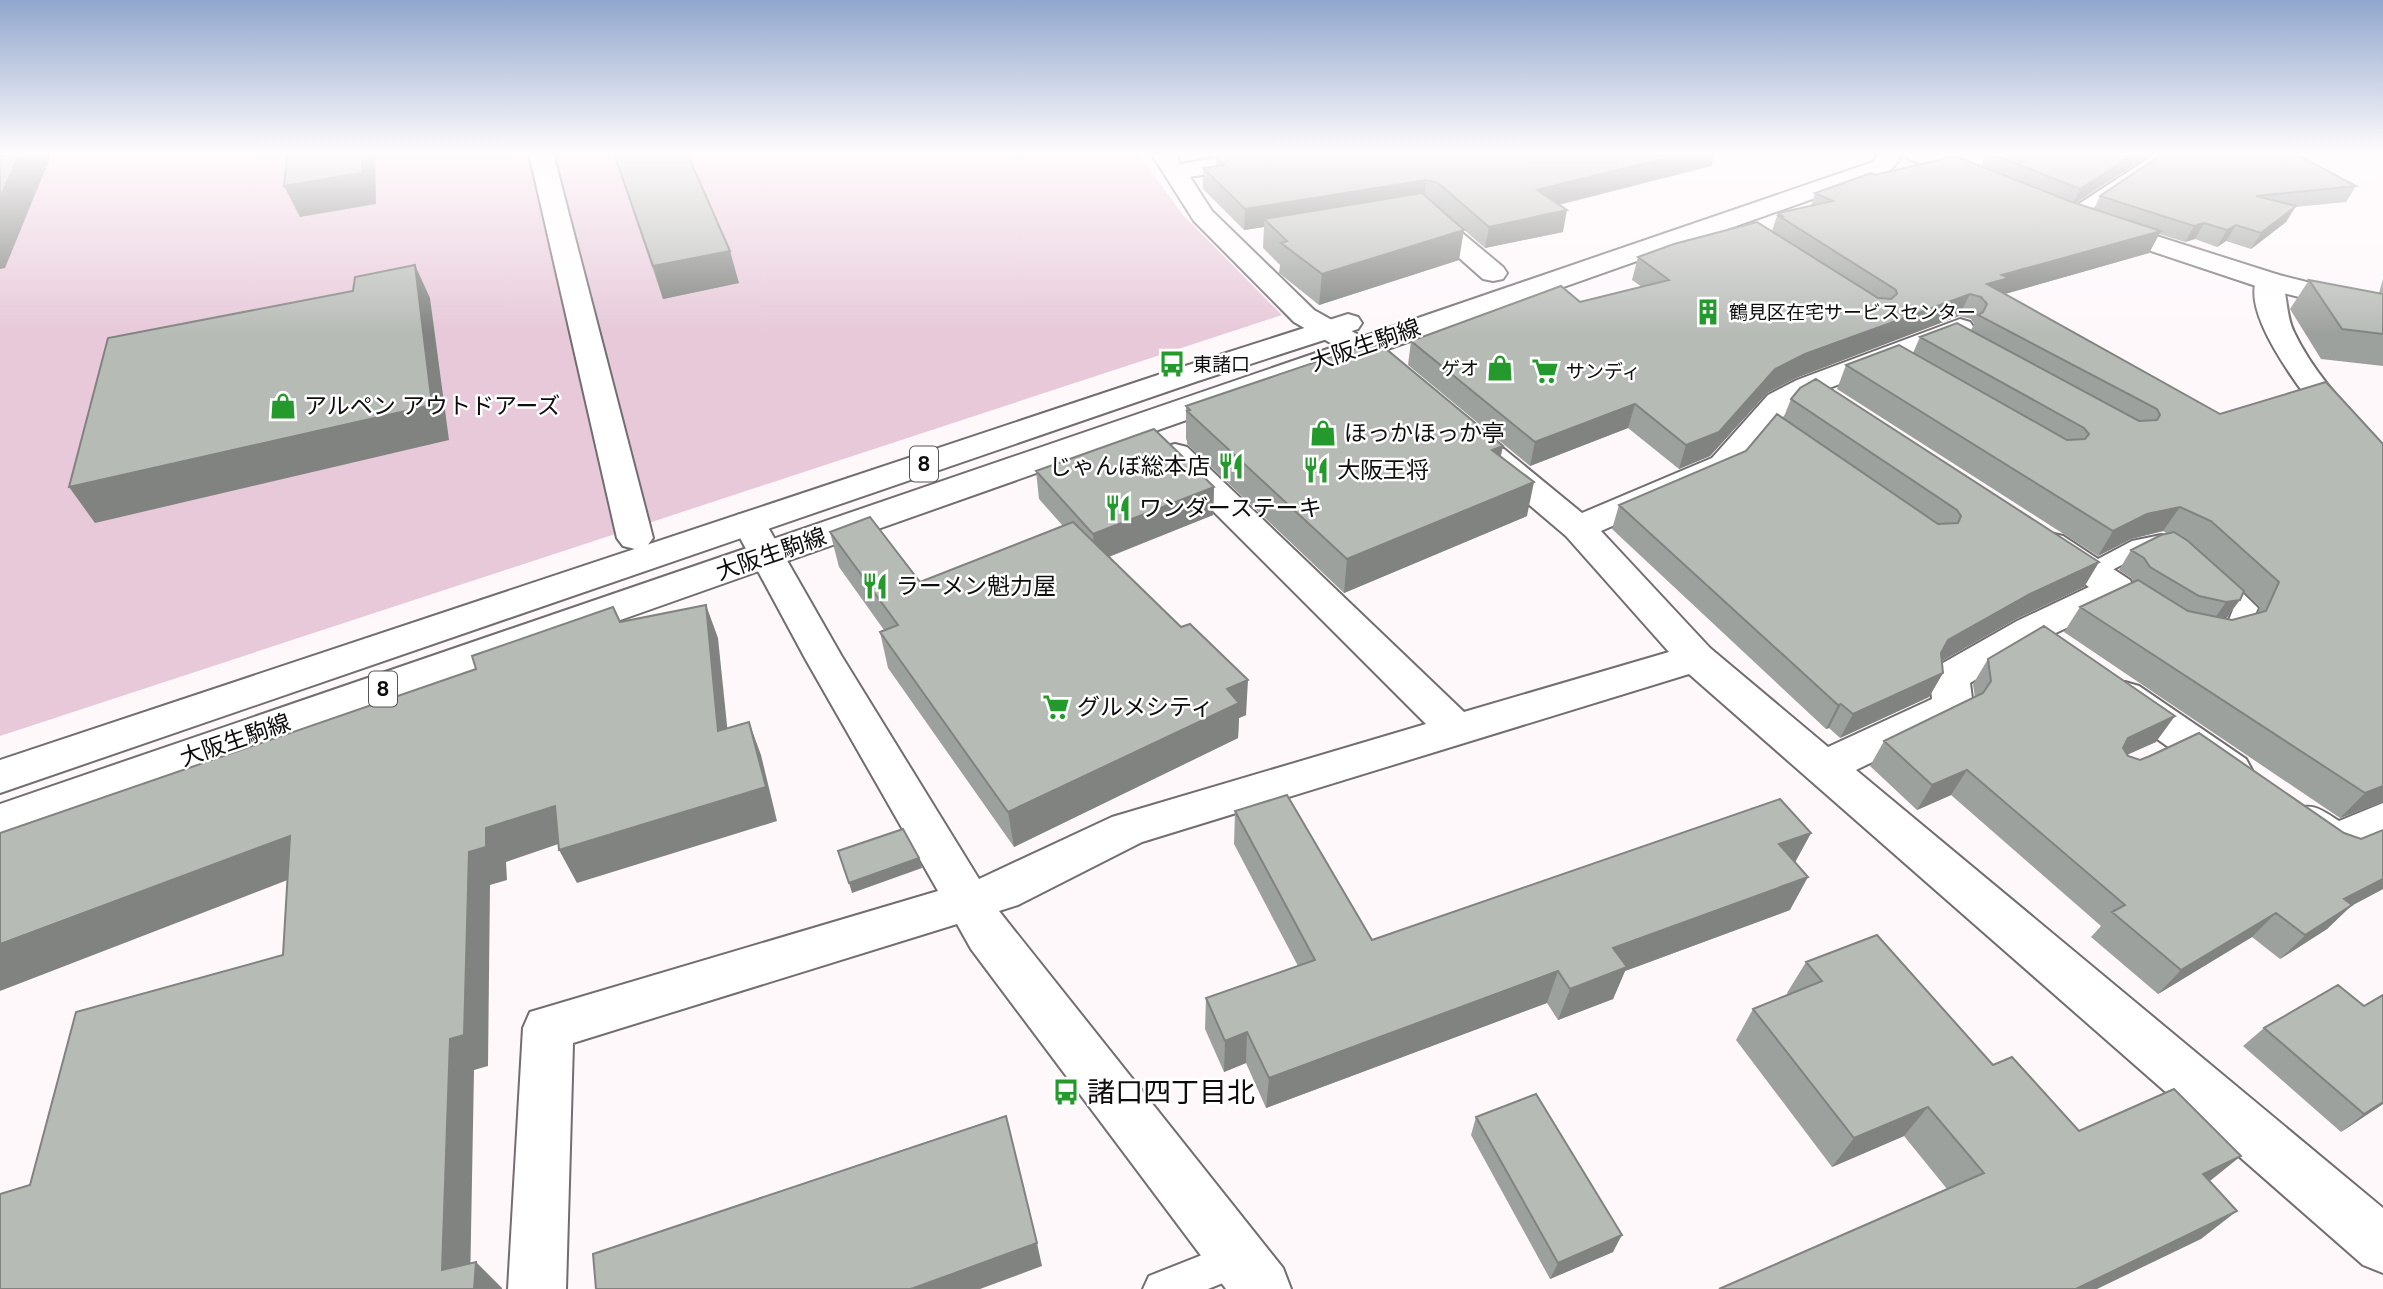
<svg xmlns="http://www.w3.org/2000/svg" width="2383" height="1289" font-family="'DM Sans','Noto Sans JP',sans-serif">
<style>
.green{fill:#e7c9d9}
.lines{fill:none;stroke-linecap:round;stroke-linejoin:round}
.lane-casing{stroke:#726d70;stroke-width:4}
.street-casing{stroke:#726d70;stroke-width:4}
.primary-casing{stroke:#726d70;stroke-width:4}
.lane{fill:#fff;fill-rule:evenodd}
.street{fill:#fff;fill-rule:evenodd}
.primary{fill:#fff;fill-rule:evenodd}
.wall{fill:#9da19d;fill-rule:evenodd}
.shaded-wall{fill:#80837f}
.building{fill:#b7bbb6;stroke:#80837f;stroke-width:2}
.labels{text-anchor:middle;stroke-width:5;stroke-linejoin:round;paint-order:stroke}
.far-poi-label{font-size:19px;fill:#0e0c0d;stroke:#fff;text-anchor:start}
.shield{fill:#fff;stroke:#565556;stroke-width:2}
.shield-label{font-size:21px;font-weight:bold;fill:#0e0c0d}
.street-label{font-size:23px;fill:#0e0c0d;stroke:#fff}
.poi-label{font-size:23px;fill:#0e0c0d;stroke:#fff;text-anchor:start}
.near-poi-label{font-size:28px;fill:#0e0c0d;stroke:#fff;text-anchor:start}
</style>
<rect width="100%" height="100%" fill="#fef8fb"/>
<!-- green -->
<path class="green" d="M0,153H1138L1183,215L1282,315L0,736Z"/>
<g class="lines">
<!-- lane casing -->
<g class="lane-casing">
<path id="lane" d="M2157,153H2175L2077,219H2065L2063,216L2065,213Z
M2161,535L2169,537L2172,542L2169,547L2146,552L2099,577L2091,580L2083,577L2079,572L2083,567L2132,541Z
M2216,572L2224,575L2258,608L2246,634L2214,642L2205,640L2202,634L2205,628L2228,622L2233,610L2204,580L2208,575Z
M1240,1240L1253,1245L1258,1258L1253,1271L1208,1289H1143L1149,1276Z"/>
</g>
<!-- street casing -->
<g class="street-casing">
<path id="street" d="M529,153H553L653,538L647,546L635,549L623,546L617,538Z
M1151,153H1174L1181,164L1246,153H1303L1300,158L1292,160L1190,177L1212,211L1314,310L1387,351L1405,370L1401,376L1390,379L1379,376L1365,363L1294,322L1194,221Z
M1422,204L1431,207L1503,267L1507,273L1503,279L1493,281L1483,279L1413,217L1409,212L1413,207Z
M2269,273L2279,275C2288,289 2285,315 2294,332C2315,376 2351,412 2383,448V478L2371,475C2343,443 2230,318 2259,275Z
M1960,319L1970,322L1974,328L1970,334L1819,392L1790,409L1736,472L1601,531L1710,648L1828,747L1932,699L1930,677L1936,667L2017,621L2089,587L2037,552L2032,544L2037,536L2050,533L2063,536L2130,580L2135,589L2130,598L2043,639L1970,683L1973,706L1967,716L1856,770L2383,1208V1273L2363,1265L1689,674L1142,842L1018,905L999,911L1283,1268L1291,1289H1226L971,949L957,924L573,1043L566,1289H508L523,1028L530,1012L938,891L806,660L732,523L737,515L749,512L761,515L841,655L979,879L1112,817L1426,724L1163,461L1159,454L1163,447L1175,444L1187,447L1464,712L1669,652L1566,536L1480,463L1476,456L1480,449L1492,446L1504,449L1582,513L1712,458L1768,395L1797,380Z
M2125,682L2139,686L2246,759L2252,770L2246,781L2231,786L2216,781L2111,706L2105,696L2111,686Z
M2383,803V840L2337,861C2316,854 2294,842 2284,822L2290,810C2313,802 2320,809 2339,821Z"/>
</g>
<!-- primary casing -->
<g class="primary-casing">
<path id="primary" d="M1880,153H1937L1991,175L1994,180L1991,185L1982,187L1973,185L1907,158L1904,154L1889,172L0,839V804L1873,162Z
M2103,219L2279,275L2383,301V318L2259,287L2094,232L2090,227L2094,222Z
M1348,314L1358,317L1362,323L1358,329L1198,381L0,793V760L1176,369Z"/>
</g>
<!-- lane -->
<use href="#lane" class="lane"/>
<!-- street -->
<use href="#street" class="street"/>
<!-- primary -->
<use href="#primary" class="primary"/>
</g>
<!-- wall -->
<path class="wall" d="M613,153H687L739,283L663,299Z
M1198,153H1715L1711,166L1559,205L1563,232L1485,248L1434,204L1459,260L1319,305L1279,273L1280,265L1263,248L1264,227L1244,230L1203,189V168L1216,167V155L1201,158Z
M1986,153H2152L2076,203L2094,209L2100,196L2356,186L2346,202L2295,207L2286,222L2251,249L2226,241L2217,247L2195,239L2185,242L2159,234L2149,253L2005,294L2220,414L2383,802L2340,818L2064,632L2080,607L2134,582L2131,578L2119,570L2131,550L2168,534L2163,531L2131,539L2098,556L1837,389L1846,365L1913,353L1920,337L1971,330L1974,324L1971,319L1959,316L1796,378L1767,393L1710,456L1679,469L1628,428L1530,466L1408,365L1411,341L1642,287L1632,280L1638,257L1772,231L1778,213L1811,206L1815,193L1875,175L1981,166ZM2244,592L2260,607L2257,614L2232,620L2226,619Z
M2383,279V366L2321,359L2290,309L2309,280L2379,293Z
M1791,399L2099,562L2084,587L2016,619L1942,661L1943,673L1929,697L1840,738L1829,728L1826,729L1612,529L1619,505L1746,451L1783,419Z
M1186,406L1501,456L1527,516L1344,593L1187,444V441L1186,439Z
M1036,471L1214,487L1213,515L1109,557L1246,715L1239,718L1238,738L1014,847L888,668L880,632L884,630L839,567L830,532L920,582L1063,526L1039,499Z
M1988,659L2156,742L2127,754L2128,756L2361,839L2383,889L2351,906L2327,929L2280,959L2252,937L2158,994L2091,937L2101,926L1951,795L1917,810L1870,766L1884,741L1975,698L1973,684Z
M1235,811L1372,940L1811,833L1795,862L1790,910L1625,971L1613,999L1558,1020L1547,1003L1266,1108L1246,1063L1224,1072L1205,1029L1206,998L1298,966L1234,844Z
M1806,962L1993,1065L2079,1131L2209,1181L2201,1239L1947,1189L1904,1136L1832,1167L1736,1040L1753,1009L1788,995L1787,993Z
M2364,1006L2383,1104L2341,1132L2243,1046L2264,1028Z
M1476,1117L1613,1252L1550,1279L1471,1135Z"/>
<!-- shaded-wall -->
<path class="shaded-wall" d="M20,153H52L5,268L0,269V198Z
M362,153H375L376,204L300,217L284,186Z
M1201,153H1228L1201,158Z
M1686,153H1715L1711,166L1533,211L1537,190Z
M2136,153H2152L2072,205L2080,189Z
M1426,180L1424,200L1264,219V227L1244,230L1245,209Z
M2296,206L2286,222L2251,249L2261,233Z
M1567,210L1563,232L1485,248L1489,227Z
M2204,223L2195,239L2185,242L2194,226Z
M2236,225L2226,241L2217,247L2227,230Z
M1464,230L1459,260L1319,305L1322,274Z
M2161,231L2149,253L2001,295L1981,297L1977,307L1987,284L2002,275Z
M730,251L739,283L663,299L653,266Z
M415,265L430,298L449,440L95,523L69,487Z
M1970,294L1959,316L1796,378L1767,393L1710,456L1679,469L1686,445L1775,369L1805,354Z
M1635,404L1628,428L1530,466L1535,442Z
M1503,446L1496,479L1492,450Z
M1534,482L1527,516L1344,593L1347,559Z
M1214,487L1213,515L1095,562L1093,534Z
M2180,507L2163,531L2131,539L2098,556L2113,531L2147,514Z
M2099,562L2084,587L2016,619L1935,665L1948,640L2030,594Z
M2240,600L2225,620L2212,622L2226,602Z
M706,605L718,638L731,764L718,731Z
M1943,673L1929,697L1840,738L1853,714Z
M1248,680L1246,715L1239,718L1238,738L1014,847L1008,812L1227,689Z
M1841,704L1829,728L1826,729L1838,705Z
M2175,716L2156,742L2109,763L2128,738Z
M749,722L761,755L777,821L577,883L559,850Z
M1967,770L1951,795L1917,810L1932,785Z
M2383,786V802L2340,818L2365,793Z
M555,806L573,839L506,862L507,880L490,885L488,1066L474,1070L470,1289L442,1270L450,1039L469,852L486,828Z
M1811,833L1793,866L1779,844Z
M290,836L316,869L0,991V944Z
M919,858L922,868L852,893L849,883Z
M1808,877L1790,910L1625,971L1613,999L1558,1020L1570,989L1613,948Z
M2383,879V889L2351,906L2327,929L2280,959L2344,899Z
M2276,913L2252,937L2158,994L2181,970Z
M1558,971L1547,1003L1266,1108L1269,1078Z
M1247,1032L1246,1063L1224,1072L1225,1041Z
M2383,1102V1104L2341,1132L2364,1114Z
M1928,1107L1904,1136L1832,1167L1854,1138Z
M2241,1156L2205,1185L2203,1174Z
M2237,1211L2201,1239L2097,1289H2076Z
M1622,1235L1613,1252L1550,1279L1558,1263Z
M1037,1243L1042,1266L980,1289H911Z
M476,1262L502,1288V1289H474Z"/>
<!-- building -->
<path class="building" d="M0,153H20L0,198Z
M288,153H362V173L284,186Z
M614,153H687L730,251L653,266Z
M1225,153H1686L1537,190L1567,210L1489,227L1438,183L1426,180L1245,209L1203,168L1224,165L1216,155Z
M1990,153H2136L2080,189Z
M2164,153H2294L2356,186L2256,196L2296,206L2261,233L2236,225L2227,230L2204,223L2194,226L2100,196Z
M1955,156L2072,202L2161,231L2002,275L2009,278L1987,284L2220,414L2326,382L2383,444V786L2365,793L2080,607L2138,580L2188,611L2232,620L2266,611L2279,582L2211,521L2180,507L2147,514L2113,531L1846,365L1899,345L2067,440L2085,439L2089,434L2084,428L1920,337L1957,323L2139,421L2157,420L2160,415L2157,409L1978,315L1983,312L1987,304L1981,297L1970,294L1805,354L1775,369L1719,432L1686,445L1635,404L1535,442L1411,341L1561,286L1580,302L1669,280L1638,257L1674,244L1757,222L1878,298L1891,299L1897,294L1896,290L1779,216H1782L1778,213L1833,201L1815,193L1871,173L1875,175Z
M1422,193L1464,230L1322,274L1281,243L1287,241L1264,219Z
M415,265L432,405L69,487L108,338L353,291L355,277Z
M2309,280L2383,294V334L2342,329Z
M1372,343L1376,346L1380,344L1503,446L1492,450L1534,482L1347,559L1187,411L1190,410L1186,406Z
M1816,379L2099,562L2030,594L1948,640L1941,653L1943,673L1853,714L1841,704L1838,705L1619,505L1746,451L1777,414L1938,524L1958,523L1961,516L1957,510L1791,399L1800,388Z
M1154,429L1214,487L1093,534L1036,471Z
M870,517L920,582L1073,522L1181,627L1190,624L1248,680L1227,689L1239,703L1008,812L880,632L898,625L830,532Z
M2174,532L2188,541L2244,591L2240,600L2226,602L2199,596L2150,567L2144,558L2131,550L2161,535Z
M706,605L718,731L749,722L766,787L559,850L555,806L486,828V847L469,852L464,1035L450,1039L442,1270L476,1262L474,1289H0V1194L30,1185L76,1012L283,955L290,836L0,944V833L476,669L472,656L613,607L620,622Z
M2044,626L2175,716L2128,738L2123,748L2128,756L2140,760L2150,756L2199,733L2344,833L2361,839L2383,830V879L2344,899L2352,905L2305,935L2276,913L2181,970L2112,912L2125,905L1967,770L1932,785L1884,741L1983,693L1991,681L1988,659Z
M1287,795L1372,940L1780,799L1811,833L1779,844L1808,877L1613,948L1627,967L1570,989L1558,971L1269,1078L1247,1032L1225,1041L1206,998L1315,960L1235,811Z
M903,829L919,858L849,883L838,851Z
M1877,935L1993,1065L2012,1057L2079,1131L2174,1089L2241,1156L2203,1174L2237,1211L2076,1289H1719L1984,1173L1928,1107L1854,1138L1753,1009L1822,981L1806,962Z
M2338,985L2364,1006L2383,995V1102L2364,1114L2264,1028Z
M1536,1094L1622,1235L1558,1263L1476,1117Z
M1006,1116L1037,1243L911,1289H596L593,1254Z"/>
<!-- sky -->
<linearGradient id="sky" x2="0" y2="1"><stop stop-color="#91a6cc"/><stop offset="0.46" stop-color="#fffcfd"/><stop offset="1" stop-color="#fffcfd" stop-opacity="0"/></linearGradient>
<rect width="2383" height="334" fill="url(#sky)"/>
<!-- icons -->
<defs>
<g id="building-bare" transform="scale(2.1)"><path d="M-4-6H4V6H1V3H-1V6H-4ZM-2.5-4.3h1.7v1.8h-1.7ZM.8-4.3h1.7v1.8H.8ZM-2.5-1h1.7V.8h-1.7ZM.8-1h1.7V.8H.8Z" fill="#239a2b" stroke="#fff" stroke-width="2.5" paint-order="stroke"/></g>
<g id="bus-bare" transform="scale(2.1)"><path d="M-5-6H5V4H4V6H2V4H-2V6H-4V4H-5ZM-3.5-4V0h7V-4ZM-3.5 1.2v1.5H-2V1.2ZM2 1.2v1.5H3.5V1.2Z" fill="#239a2b" stroke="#fff" stroke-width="2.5" paint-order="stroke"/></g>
<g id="shop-bare" transform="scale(2.1)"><path d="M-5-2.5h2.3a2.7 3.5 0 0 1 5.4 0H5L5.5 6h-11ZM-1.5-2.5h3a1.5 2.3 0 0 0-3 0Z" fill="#239a2b" stroke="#fff" stroke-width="2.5" paint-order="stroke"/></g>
<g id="supermarket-bare" transform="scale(2.1)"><path d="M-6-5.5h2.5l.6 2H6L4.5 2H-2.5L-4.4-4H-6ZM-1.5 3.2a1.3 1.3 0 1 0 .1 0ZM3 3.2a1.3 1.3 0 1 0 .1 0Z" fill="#239a2b" stroke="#fff" stroke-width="2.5" paint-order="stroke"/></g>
<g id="restaurant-bare" transform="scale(2.1)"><path d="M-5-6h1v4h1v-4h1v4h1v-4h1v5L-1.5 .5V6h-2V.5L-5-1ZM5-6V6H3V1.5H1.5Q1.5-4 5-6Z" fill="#239a2b" stroke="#fff" stroke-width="2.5" paint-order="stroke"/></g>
</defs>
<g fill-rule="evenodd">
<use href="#building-bare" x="1708" y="312"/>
<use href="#bus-bare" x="1172" y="364"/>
<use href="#shop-bare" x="1500" y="368"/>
<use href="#supermarket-bare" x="1545" y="371"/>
<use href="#shop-bare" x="283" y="406"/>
<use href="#shop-bare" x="1323" y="433"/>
<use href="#restaurant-bare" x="1231" y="466"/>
<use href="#restaurant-bare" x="1316" y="470"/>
<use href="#restaurant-bare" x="1118" y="508"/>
<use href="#restaurant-bare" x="875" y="586"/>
<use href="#supermarket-bare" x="1056" y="707"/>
<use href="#bus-bare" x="1066" y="1092"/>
</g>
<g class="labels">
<!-- far-poi labels -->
<g class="far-poi-label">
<text x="1729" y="319">鶴見区在宅サービスセンター</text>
<text x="1193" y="371">東諸口</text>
<text x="1479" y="375" text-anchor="end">ゲオ</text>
<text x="1566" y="378">サンディ</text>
</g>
<!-- shield labels -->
<g class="shield">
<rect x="910" y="446.5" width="28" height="35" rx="5"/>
<rect x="369" y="671.5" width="28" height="35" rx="5"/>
</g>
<g class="shield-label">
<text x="924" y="471">8</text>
<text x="383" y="696">8</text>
</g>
<!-- street labels -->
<g class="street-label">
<text transform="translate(1365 345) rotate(-19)" y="8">大阪生駒線</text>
<text transform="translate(771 554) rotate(-19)" y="8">大阪生駒線</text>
<text transform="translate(235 740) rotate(-19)" y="8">大阪生駒線</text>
</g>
<!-- poi labels -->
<g class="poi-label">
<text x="304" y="414">アルペン アウトドアーズ</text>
<text x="1344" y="441">ほっかほっか亭</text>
<text x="1210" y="474" text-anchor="end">じゃんぼ総本店</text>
<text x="1337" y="478">大阪王将</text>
<text x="1139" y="516">ワンダーステーキ</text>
<text x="896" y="594">ラーメン魁力屋</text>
<text x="1077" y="715">グルメシティ</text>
</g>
<!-- near-poi labels -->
<g class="near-poi-label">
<text x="1087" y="1102">諸口四丁目北</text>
</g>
</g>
</svg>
